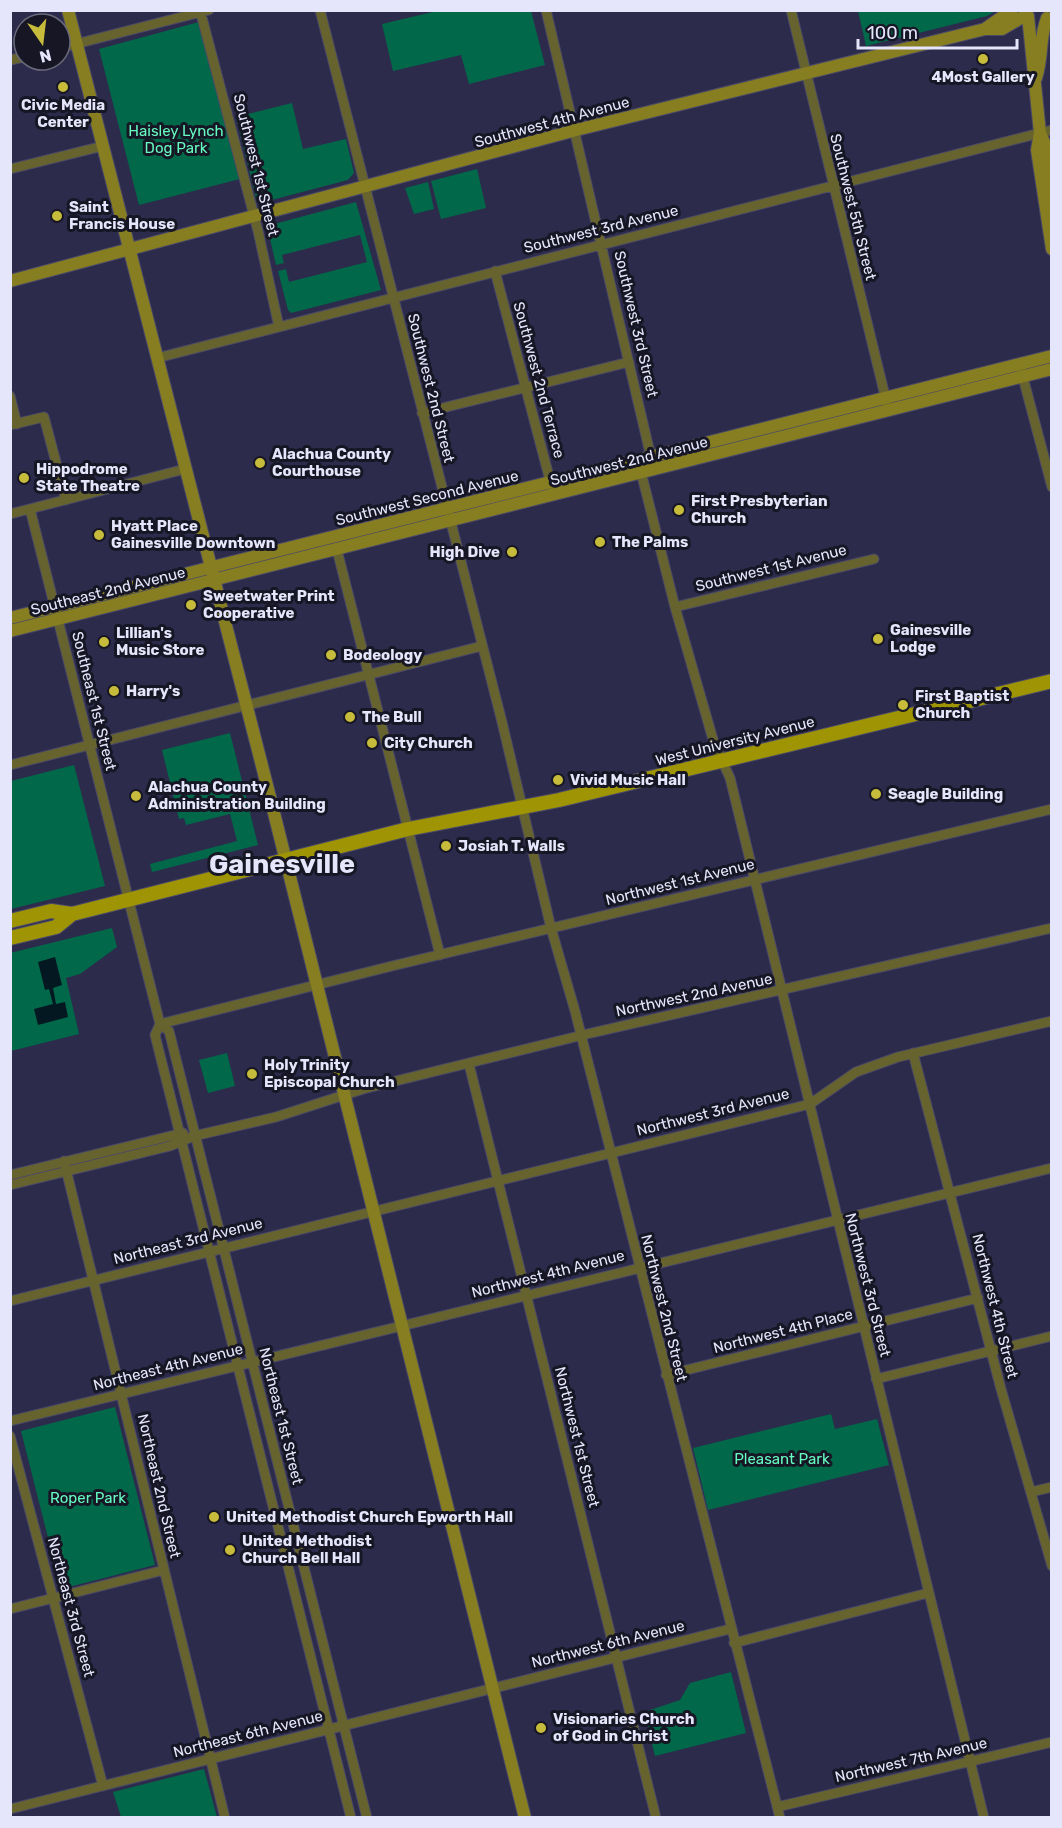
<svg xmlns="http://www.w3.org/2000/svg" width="1062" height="1828" font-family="Rubik,sans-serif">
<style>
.green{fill:#01694a}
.water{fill:#031820}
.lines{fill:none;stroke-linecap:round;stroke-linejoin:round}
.street-casing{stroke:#4a4967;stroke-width:11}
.secondary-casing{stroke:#4a4967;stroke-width:14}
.primary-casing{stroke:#4a4967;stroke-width:16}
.street{stroke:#67632e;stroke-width:9}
.secondary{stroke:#877e22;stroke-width:12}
.primary{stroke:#9f9403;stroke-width:14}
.poi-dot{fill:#c7bb3c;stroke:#161624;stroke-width:2}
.labels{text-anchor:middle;stroke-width:6;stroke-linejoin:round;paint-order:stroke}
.poi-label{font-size:15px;font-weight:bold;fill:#e5e6fb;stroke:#161624;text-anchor:start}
.street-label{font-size:15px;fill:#e5e6fb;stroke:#161624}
.park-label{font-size:15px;fill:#65fbc1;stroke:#161624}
.town-label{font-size:27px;font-weight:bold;fill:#e5e6fb;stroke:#161624}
</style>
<rect width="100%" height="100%" fill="#2c2b4b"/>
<!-- green -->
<path class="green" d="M437,11H531L545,65L469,84L461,55L393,71L382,24Z
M858,11L996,10V11L987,16L866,46Z
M199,22L240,179L139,205L99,49Z
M292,103L303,149L346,139L354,173L348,180L260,203L256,198L236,117Z
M477,169L486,208L441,219L431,181Z
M428,182L434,209L414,214L405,188Z
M356,202L381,290L291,313L288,310L278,271L286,269L289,282L367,262L360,235L282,255L284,263L276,265L267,226Z
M230,733L258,845L152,872L150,864L237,841L230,814L186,825L184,818L179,819L162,750Z
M74,765L105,886L11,909V781Z
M112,928L117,947L80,974L66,978L79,1034L11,1051L10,953Z
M227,1053L235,1086L208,1093L199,1060Z
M115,1407L155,1565L61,1589L21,1431Z
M831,1414L835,1429L877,1419L889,1465L708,1510L693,1448Z
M731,1672L746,1733L655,1756L644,1712L680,1700L690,1683Z
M204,1769L217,1817H121L113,1792Z"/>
<!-- water -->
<path class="water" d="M55,957L62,985L53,988L56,1004L65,1002L68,1017L38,1025L34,1009L53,1004L49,989L45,990L38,962Z"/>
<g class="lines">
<!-- street casing -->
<g class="street-casing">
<path id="street" d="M200,10L258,231L279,327
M320,10L501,718L551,928L575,1011L780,1818
M546,10L654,470
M791,10L887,404
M60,48L209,10
M10,60L24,57
M10,169L103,146
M495,271L552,488
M157,358L1052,130
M1021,370L1052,487
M10,396L17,424
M422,413L629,362
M10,425L44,417L66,500
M640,468L675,607L714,743L730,778L984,1818
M30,509L160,1024L169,1031L367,1818
M10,514L185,469
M337,550L440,955
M675,607L874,559
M10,765L482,646
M160,1024L392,966L1052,809
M160,1024L155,1035L351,1818
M913,1053L1001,1389L1052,1566
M469,1064L656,1818
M64,1161L225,1818
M10,1175L183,1133
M10,1185L170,1146L194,1136L276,1117L363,1089L587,1034L1052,928
M10,1301L810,1104L856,1072L898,1057L1052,1021
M666,1375L978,1298
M876,1379L1052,1336
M10,1421L1052,1168
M10,1436L103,1786
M1031,1492L1052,1487
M10,1609L164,1570
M734,1643L928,1593
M777,1807L1052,1742
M10,1809L730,1629"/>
</g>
<!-- secondary casing -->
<g class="secondary-casing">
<path id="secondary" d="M68,10L270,797L525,1818
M1028,16L1040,133L1037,150L1052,249
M985,29L1012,10
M1036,78C1043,58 1039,38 1047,18
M1040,133L1047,149L1052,198
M10,281L576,130L985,29H1002L1026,15
M10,618L1052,356
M10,631L1052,369"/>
</g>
<!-- primary casing -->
<g class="primary-casing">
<path id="primary" d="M10,921L51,911L72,914L408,829L559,800L1052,681
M10,938L56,927L72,914"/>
</g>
<!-- street -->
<use href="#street" class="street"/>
<!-- secondary -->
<use href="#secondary" class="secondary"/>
<!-- primary -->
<use href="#primary" class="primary"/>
</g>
<!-- markers -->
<g class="poi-dot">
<circle cx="983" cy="59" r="6"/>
<circle cx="63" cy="87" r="6"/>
<circle cx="57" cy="216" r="6"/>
<circle cx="260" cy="463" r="6"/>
<circle cx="24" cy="478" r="6"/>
<circle cx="679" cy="510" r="6"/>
<circle cx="99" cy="535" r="6"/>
<circle cx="600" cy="542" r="6"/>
<circle cx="512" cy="552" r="6"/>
<circle cx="191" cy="605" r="6"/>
<circle cx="878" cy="639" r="6"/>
<circle cx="104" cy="642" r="6"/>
<circle cx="331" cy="655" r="6"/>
<circle cx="114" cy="691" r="6"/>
<circle cx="903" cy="705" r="6"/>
<circle cx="350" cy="717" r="6"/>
<circle cx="372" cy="743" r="6"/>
<circle cx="558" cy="780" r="6"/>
<circle cx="876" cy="794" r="6"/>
<circle cx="136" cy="796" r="6"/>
<circle cx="446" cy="846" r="6"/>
<circle cx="252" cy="1074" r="6"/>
<circle cx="214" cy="1517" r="6"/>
<circle cx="230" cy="1550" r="6"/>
<circle cx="541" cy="1728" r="6"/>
</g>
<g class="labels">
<!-- poi labels -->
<g class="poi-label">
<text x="983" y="82" text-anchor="middle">4Most Gallery</text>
<text x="63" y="110" text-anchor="middle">Civic Media<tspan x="63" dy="17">Center</tspan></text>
<text x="69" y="212">Saint<tspan x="69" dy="17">Francis House</tspan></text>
<text x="272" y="459">Alachua County<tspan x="272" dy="17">Courthouse</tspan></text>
<text x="36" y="474">Hippodrome<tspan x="36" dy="17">State Theatre</tspan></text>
<text x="691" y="506">First Presbyterian<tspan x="691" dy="17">Church</tspan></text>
<text x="111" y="531">Hyatt Place<tspan x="111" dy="17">Gainesville Downtown</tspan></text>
<text x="612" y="547">The Palms</text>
<text x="500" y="557" text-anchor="end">High Dive</text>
<text x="203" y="601">Sweetwater Print<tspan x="203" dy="17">Cooperative</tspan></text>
<text x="890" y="635">Gainesville<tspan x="890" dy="17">Lodge</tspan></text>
<text x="116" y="638">Lillian's<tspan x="116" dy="17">Music Store</tspan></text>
<text x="343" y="660">Bodeology</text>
<text x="126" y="696">Harry's</text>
<text x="915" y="701">First Baptist<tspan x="915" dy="17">Church</tspan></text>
<text x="362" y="722">The Bull</text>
<text x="384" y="748">City Church</text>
<text x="570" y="785">Vivid Music Hall</text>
<text x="148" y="792">Alachua County<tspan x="148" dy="17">Administration Building</tspan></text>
<text x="888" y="799">Seagle Building</text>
<text x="458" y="851">Josiah T. Walls</text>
<text x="264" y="1070">Holy Trinity<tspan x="264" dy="17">Episcopal Church</tspan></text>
<text x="226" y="1522">United Methodist Church Epworth Hall</text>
<text x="242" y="1546">United Methodist<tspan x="242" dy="17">Church Bell Hall</tspan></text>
<text x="553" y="1724">Visionaries Church<tspan x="553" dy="17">of God in Christ</tspan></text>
</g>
<!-- street labels -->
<g class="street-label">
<text transform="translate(552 122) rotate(-15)" y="5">Southwest 4th Avenue</text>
<text transform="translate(256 165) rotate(76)" y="5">Southwest 1st Street</text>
<text transform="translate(853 207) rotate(76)" y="5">Southwest 5th Street</text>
<text transform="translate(601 229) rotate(-14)" y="5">Southwest 3rd Avenue</text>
<text transform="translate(636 324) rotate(77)" y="5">Southwest 3rd Street</text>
<text transform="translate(539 380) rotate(75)" y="5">Southwest 2nd Terrace</text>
<text transform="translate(431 388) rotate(76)" y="5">Southwest 2nd Street</text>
<text transform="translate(629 461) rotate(-14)" y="5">Southwest 2nd Avenue</text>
<text transform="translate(427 498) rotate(-14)" y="5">Southwest Second Avenue</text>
<text transform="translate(771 568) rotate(-14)" y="5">Southwest 1st Avenue</text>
<text transform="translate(108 591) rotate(-14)" y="5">Southeast 2nd Avenue</text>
<text transform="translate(94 701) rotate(76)" y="5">Southeast 1st Street</text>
<text transform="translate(735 741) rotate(-14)" y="5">West University Avenue</text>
<text transform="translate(680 882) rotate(-14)" y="5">Northwest 1st Avenue</text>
<text transform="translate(694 995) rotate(-12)" y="5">Northwest 2nd Avenue</text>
<text transform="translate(713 1112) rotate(-14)" y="5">Northwest 3rd Avenue</text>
<text transform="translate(188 1241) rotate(-14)" y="5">Northeast 3rd Avenue</text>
<text transform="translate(548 1274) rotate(-14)" y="5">Northwest 4th Avenue</text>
<text transform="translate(868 1285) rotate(76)" y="5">Northwest 3rd Street</text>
<text transform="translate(995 1306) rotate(76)" y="5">Northwest 4th Street</text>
<text transform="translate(664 1308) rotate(76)" y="5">Northwest 2nd Street</text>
<text transform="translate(783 1331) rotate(-14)" y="5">Northwest 4th Place</text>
<text transform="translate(168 1367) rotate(-14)" y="5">Northeast 4th Avenue</text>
<text transform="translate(281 1416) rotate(76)" y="5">Northeast 1st Street</text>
<text transform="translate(577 1437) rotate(76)" y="5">Northwest 1st Street</text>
<text transform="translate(159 1486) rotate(77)" y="5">Northeast 2nd Street</text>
<text transform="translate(71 1607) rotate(75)" y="5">Northeast 3rd Street</text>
<text transform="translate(608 1644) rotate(-14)" y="5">Northwest 6th Avenue</text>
<text transform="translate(248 1734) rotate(-14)" y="5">Northeast 6th Avenue</text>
<text transform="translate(911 1760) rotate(-13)" y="5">Northwest 7th Avenue</text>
</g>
<!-- park labels -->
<g class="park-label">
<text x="176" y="136">Haisley Lynch<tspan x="176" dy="17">Dog Park</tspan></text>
<text x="782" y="1464">Pleasant Park</text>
<text x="88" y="1503">Roper Park</text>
</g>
<!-- town labels -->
<g class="town-label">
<text x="282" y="873">Gainesville</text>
</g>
</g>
<!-- border -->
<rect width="1062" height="1828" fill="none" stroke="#e5e6fb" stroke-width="24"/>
<!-- north arrow -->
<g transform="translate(42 42) rotate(166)"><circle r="28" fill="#161624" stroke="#69697a" stroke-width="1.5"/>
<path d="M0-4.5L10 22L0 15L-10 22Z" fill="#c7bb3c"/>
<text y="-9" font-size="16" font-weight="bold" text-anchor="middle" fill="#e5e6fb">N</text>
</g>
<!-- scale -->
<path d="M858 39v9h159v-9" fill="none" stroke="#e5e6fb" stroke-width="3"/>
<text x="867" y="39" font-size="18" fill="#e5e6fb" stroke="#161624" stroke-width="4.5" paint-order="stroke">100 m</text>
</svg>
